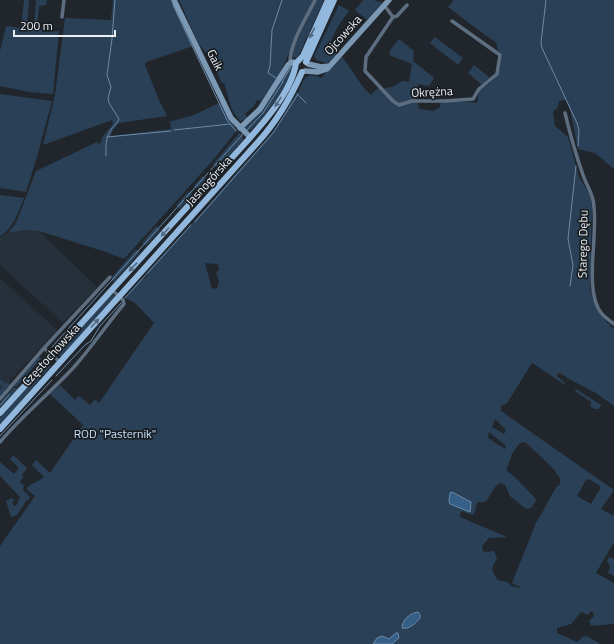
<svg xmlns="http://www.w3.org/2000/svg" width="614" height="644" font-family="'Titillium Web',sans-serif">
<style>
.built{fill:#26303a}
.green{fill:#2a4057;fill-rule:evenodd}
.water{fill:#365f87;stroke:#6c8aa7}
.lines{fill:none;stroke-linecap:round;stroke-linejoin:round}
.stream{stroke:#6c8aa7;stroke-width:1}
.street{stroke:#5d6e81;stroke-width:3.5}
.secondary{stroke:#7b98b5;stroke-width:5.5}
.primary{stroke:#92b8dd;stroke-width:6}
.oneway{fill:#556a80}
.labels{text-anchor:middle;stroke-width:3.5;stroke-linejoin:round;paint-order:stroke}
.street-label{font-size:12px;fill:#ebeff3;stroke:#181d22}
.park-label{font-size:12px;fill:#c8e0fa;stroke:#181d22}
</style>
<rect width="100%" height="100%" fill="#21262c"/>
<!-- built -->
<path class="built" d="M25,230L39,231L97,287L63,323L0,265V237L8,233Z
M0,278L57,330L0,391Z"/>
<!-- green -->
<path class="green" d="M24,0H29L27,28L34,26L36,0H47L46,5L39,6L37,27L44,32L59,31L53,94L29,92L0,86V51L6,26L21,28Z
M113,0H171L193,46L146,62L145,65L159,100L167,116L119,123L113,130L111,136L171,129L170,121H173L194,115L221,102L237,130L214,159L124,259L106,252L39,231L25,230L8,233L16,223L36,171L97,142L98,144L101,142L103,136L113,124L112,120L43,145L55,95L65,18L111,20Z
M179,0H313L286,60L278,76L261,101L257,100L254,106L245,114L248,119L240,121L232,110L224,83H222L206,52L199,45Z
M316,0H324L299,55L297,57L293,58L292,55L295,45Z
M363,0H374L378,2L379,1L382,3L367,20L355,10Z
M454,0H614V169L595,153L578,149L570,110L566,100L559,101L558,107L553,112L555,126L568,137L579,177L590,195L592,206L590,288C594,304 601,318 614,329V406L596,393L569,379L562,374L558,373L557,376L565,383L564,384L532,363L507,403L501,406V411L614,490L601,509L614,516V542L596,573L614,583V624L591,626L589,621L594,616L593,612L591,611L588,615L581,612L571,624L557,628V633L577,642L583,637L587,636L600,644H392L399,638H377L373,644H0V546L35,496L26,489C32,482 37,483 44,477L32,465L36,460L50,473L83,425L50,394L60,385L75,400L79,396L90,405L95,399L99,403L154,323L135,303L125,298L141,279H144L148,275L147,272L188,228L272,133L279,123L297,92L298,93C303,80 306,70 321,78L341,55L363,87L371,95L378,88C388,89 394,87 402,81L409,82L412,64L389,55L391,49L399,39L414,51L413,61L434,78L429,86L418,84L417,99L419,109L433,111L440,107L441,102H469L477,103L480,90C496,79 500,75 501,56L498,50L496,42L485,35L448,7ZM205,263L218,264L219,270L216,272L219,282L217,288L212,289ZM495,419L506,430L504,434L492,427ZM489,432L506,446L505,449L488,438ZM525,442C533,450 555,468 559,477C561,480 560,483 559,486H557L536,523L512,583L521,587V588L511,586L508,582L498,580C492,571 490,568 497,559L494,551L485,552L483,551L482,546L489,538L507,537L460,517L461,511L473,515C476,511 475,506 478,502H485C491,497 493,486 500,483L505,485L510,496L526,509L531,508L536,501L535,498L515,477L506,470L513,452L520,443ZM589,479L600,486V489L591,504L577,496L586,480Z
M339,5L349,11C340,23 332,34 329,49L336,54L331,60L327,63L316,60L314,56Z
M435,37L463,58L458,65L430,43Z
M292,65C292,67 292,70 292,72C289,83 257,130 247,132L244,129L246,126C265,110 276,88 289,67Z
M474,65L488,76L489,78L482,85L468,73Z
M0,94L52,101L36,160L26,192L0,188Z
M240,132L243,136V140L218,168L213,164Z
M203,176L206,180L197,190L194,186Z
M189,191L193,195L180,209L176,205Z
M0,195L24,198C18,212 14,228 0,236Z
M156,226L160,230L146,246L142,243Z
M136,249L140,252L113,283L112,277Z
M112,294L116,297L62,356H59V352Z
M39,356L41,359L17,386L13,387Z
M48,364L51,366L0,425V417Z
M0,379L6,384L8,382L10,384L0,396V390L3,387L0,384Z
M21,384L17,390L0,408V403L13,388H17Z
M576,389L601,405L599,409H595L591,407V402L575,391Z
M13,455L27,468L22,475L23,478L20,482L24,486L23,490L30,497L28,500L26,501L17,515L11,517L6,501L12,498L14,500L12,503L14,506H16L20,497L0,476V462L14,474L19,468L10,459Z
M609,557L614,559V576L608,573L610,566L607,561Z"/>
<!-- water -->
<path class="water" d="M452,492L471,502L470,512L450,504L449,501L450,493Z
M418,612L420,615V618C416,623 409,630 402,628C402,620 410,613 418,612Z
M396,633H398L399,638L392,644H373L377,638L382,636L389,639Z"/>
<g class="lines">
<!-- stream -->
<path class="stream" d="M546,0L541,43L542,48L577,123L579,130L578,146
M173,5L227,120L236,131
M276,78L268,73L270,66L272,30L282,0
M282,82L291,67
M297,94L306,103
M174,130L230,124
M247,130L263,113L283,82
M107,137L171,131
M106,156C106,147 105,138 111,130C113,126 117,124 119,119L109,103L108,98L111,87L107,75L112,39L115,0
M195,222L273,133L298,94
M570,286L573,265L568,239L576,166
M125,298L191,225
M52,347L243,134
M56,376L85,345L91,341L100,326L121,303
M0,405L9,395
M0,436L52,380"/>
<!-- street -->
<path class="street" d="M384,5L393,17L366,57L365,71L393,101L399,105L412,101H445L473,99L479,89L497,74L500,55L452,21
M62,17L64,0
M393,17L397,16L407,5
M290,62C290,43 307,17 315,0
M565,113C570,134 576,155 583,175C586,184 591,191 593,200C600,232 582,290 602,314C606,318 610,321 614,324
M44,348L60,362
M0,399L44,348L110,277
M0,442C23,415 50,393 74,367C92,347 106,325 124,304L123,300L112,290"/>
<!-- secondary -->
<path class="secondary" d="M174,0L231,118L250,137
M308,64L321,67L329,66
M305,71L318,72L327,69L389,0
M240,128L260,109L288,65L292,62L296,63"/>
<!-- primary -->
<path class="primary" d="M306,62L334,0
M0,413L238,151C258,129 292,93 296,63L303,56L328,0
M0,429L258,142C277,121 291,97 302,72"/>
</g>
<!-- one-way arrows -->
<defs><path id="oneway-solid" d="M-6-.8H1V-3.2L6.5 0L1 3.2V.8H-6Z"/></defs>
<g class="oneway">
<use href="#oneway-solid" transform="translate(312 33) rotate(116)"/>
<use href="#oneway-solid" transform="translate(278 102) rotate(123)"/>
<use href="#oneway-solid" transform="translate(165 232) rotate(132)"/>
<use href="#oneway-solid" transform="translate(133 267) rotate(133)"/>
<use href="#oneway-solid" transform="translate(95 323) rotate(-48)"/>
</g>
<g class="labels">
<!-- street labels -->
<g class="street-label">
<text transform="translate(343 35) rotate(-48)" y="4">Ojcowska</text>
<text transform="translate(215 60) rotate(64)" y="4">Gaik</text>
<text transform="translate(432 92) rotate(-3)" y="4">Okrężna</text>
<text transform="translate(209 181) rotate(-48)" y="4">Jasnogórska</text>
<text transform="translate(583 244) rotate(-89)" y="4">Starego Dębu</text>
<text transform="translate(51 355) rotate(-48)" y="4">Częstochowska</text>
</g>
<!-- park labels -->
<g class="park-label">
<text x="115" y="438">ROD "Pasternik"</text>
</g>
</g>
<!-- scale -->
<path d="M14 30v6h101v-6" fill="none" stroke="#ebeff3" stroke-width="2"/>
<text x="20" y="30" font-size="12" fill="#ebeff3" stroke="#181d22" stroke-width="3" paint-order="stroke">200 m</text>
</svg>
